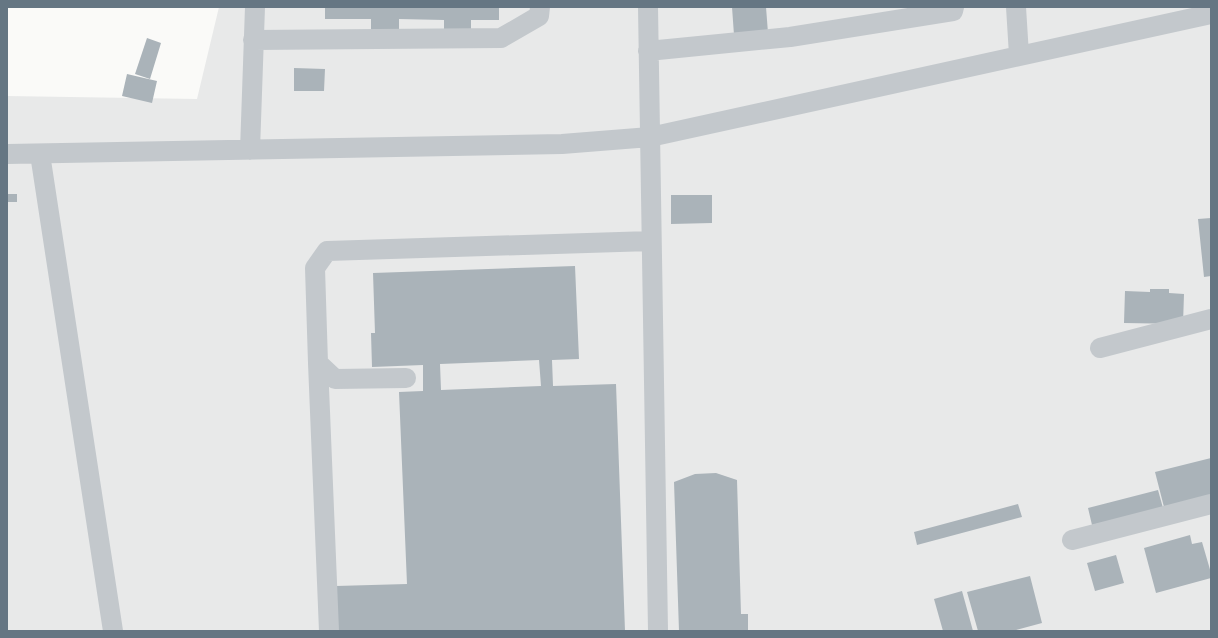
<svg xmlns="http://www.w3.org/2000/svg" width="1218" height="638" font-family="'PT Sans Narrow',sans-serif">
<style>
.built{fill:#e8e9e9}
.building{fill:#aab3b9;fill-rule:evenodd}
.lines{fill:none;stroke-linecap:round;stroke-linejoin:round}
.minor{stroke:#c3c8cc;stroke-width:20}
</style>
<rect width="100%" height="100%" fill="#fafaf8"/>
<!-- built -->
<path class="built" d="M219,7H1211V631H7V96L197,99Z"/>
<!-- building -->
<path class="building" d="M325,7H499V20H471V29H444V20L399,19V31L371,30V19H325Z
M732,7H766L768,33L734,35Z
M147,38L161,43L150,79L135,74Z
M294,68L325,69L324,91H294Z
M127,74L157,81L152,103L122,96Z
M7,194H17V202H7Z
M671,195H712V223L671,224Z
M1211,218V276L1204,277L1198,219Z
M575,266L579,359L552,360L553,386L616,384L625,631H337L336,586L407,584L399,392L423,391V365L372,367L371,333H375L373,273ZM539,360L541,386L441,390L440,364Z
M1150,289H1169V293L1184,294L1183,324L1124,323L1125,291L1150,292Z
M1211,458V495L1164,507L1155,472Z
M716,473L737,480L741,614H748V631H679L674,482L695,474Z
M1158,490L1163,508L1092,525L1088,508Z
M1018,504L1022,517L917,545L914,532Z
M1190,535L1192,544L1202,542L1211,573V578L1156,593L1144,548Z
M1116,555L1124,583L1095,591L1087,563Z
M1030,576L1042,623L1012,631H978L967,592Z
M962,591L973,631H943L934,599Z"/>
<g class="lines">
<!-- minor -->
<path class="minor" d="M648,7L658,631
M1016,7L1019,55
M253,40L501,38L539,16L540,7
M648,51L790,37L953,11L954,7
M250,150L255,7
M7,154L562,144L650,137L1211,14
M40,154L113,631
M1100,348L1211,319
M318,363L329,631
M406,378L335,379L318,363L315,268L327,251L651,241
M1072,540L1211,504"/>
</g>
<!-- border -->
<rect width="1218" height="638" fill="none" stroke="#657683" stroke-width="16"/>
</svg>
